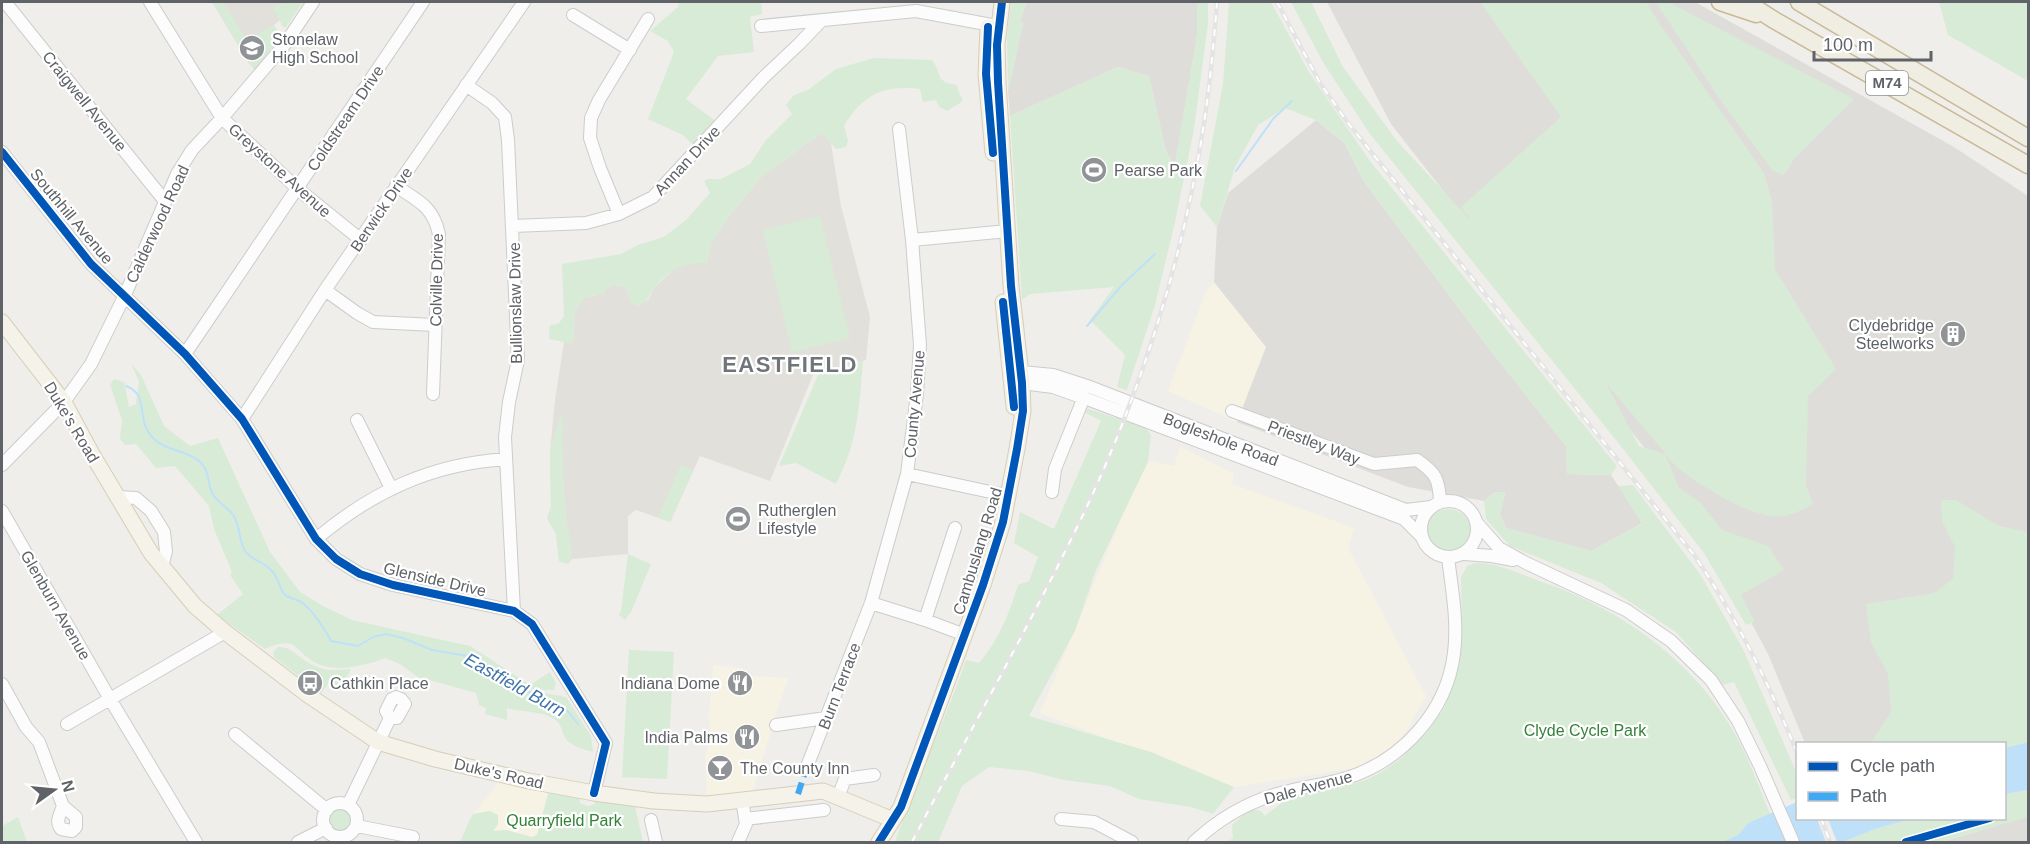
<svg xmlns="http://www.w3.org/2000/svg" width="2030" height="844" font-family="Arial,sans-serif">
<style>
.commercial{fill:#f7f3e4}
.industrial{fill:#dfddda}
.education{fill:#e2e0da}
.green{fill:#d8ebd6;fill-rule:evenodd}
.water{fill:#bfe0f9}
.pier{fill:#efeeea}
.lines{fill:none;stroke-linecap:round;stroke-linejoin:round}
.stream{stroke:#bfe0f9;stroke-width:2}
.minor-casing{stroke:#cbcccc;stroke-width:14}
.major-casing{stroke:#d7ceb8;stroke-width:17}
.highway-casing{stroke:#c8b996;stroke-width:19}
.minor{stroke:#fdfcfc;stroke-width:12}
.major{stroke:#f4f2e9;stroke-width:15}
.highway{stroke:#f0ede3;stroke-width:16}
.rail-casing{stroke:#e4e4e4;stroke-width:4.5}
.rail{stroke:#fff;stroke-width:2;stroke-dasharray:7;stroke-linecap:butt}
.quiet{stroke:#3fa9f5;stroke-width:6;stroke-dasharray:12 6;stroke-linecap:butt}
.cycleway-casing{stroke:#fff;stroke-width:11}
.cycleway{stroke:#0057b8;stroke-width:8}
.labels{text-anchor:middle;stroke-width:4.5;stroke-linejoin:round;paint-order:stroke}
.shield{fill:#fff;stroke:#8f9295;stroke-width:1.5}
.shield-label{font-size:15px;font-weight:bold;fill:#5f6368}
.poi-label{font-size:16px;fill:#5f6368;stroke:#fff;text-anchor:start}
.street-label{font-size:16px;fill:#5f6368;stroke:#fff}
.park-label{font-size:16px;fill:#348238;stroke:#fff}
.water-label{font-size:18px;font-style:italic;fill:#4174aa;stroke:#fff}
.district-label{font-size:22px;font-weight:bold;letter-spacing:1.5px;fill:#70757a;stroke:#fff}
</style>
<rect width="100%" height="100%" fill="#efeeea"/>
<!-- commercial -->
<path class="commercial" d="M1214,282L1266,347L1237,422L1168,391L1206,292Z
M1180,447L1234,474L1232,484L1354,528L1348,548L1426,696L1398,746L1362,767L1234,787L1040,713L1146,460L1174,466Z
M713,665L742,668L752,676L789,678L781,698L752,793L707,795L705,754L711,740L709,716Z
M502,779L549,790L537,834L532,837L506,830L494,831L498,824L490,811L473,814Z"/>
<!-- industrial -->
<path class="industrial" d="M1027,2H1197V36L1175,165L1166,152L1149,76L1118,67L1010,116L1008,91L1023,24L1020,20Z
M1327,2H1695L1954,147L2028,196V735L1997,744L1805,743L1768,654L1686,501L1391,124Z
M1316,120L1345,144L1363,180L1491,351L1566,446L1567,474L1611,475L1643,523L1591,551L1506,528L1500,515L1505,492H1495L1484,501L1408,487L1237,422L1266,347L1214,282L1217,227L1228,193Z
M2028,816V842H1941L1986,829Z"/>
<!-- education -->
<path class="education" d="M212,2H301L274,25L276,30L250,65Z
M822,133L831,143L841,206L870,317L866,360L813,375L770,481L700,456L670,522L636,510L628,516V554L572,559L568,564L559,561L556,534L547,518L551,507L550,451L555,400L564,342L573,343L575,311L584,298L604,293L606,288L615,285L626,288L632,304L648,300L654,288L676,267L690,263H707L711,243L733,211L762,176Z"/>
<!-- green -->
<path class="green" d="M212,2H223L247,40L274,25L279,33V39L254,70Z
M284,2H303L286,27H283L273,8Z
M679,2H761L762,14L750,17L754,52L718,56L686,99L717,122L694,146L683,135L648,119L674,52L668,41L650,31L678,7Z
M1011,2H1027L1020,20L1023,24L1008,91L1007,37Z
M1197,2H1208V23L1194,129L1175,222L1155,305L1127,390L1117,387L1125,355L1090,320L1114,287L1030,294L1022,300L1010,116L1118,67L1149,76L1166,152L1175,164L1197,36Z
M1229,2H1271L1310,74L1370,161L1617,466L1611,475L1567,474L1566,446L1491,351L1363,180L1345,144L1316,120L1285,108L1258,125L1235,167L1217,227L1200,206L1223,84Z
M1291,2H1311L1343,67L1397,141L1473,223L1461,207L1561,117L1480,2H1646L1661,26L1764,173L1772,201L1775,269L1836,369L1808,396L1806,486L1813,504C1804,509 1793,515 1783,516C1753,520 1701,486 1677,467C1673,464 1669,458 1665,454L1679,488L1700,502L1722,530L1768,546L1784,570L1741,595L1755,622L1746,625L1704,553L1620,445L1370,134L1324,64ZM1606,383L1665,453V454L1639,446Z
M1656,2H1668L1854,99L1794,159L1784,175L1773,171L1719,98Z
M1939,2H2028V81L1948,35Z
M874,58L932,60C943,75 934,81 956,85L963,101L947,111L939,107L936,100L923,102L920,89C884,85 863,94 844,126L848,141L846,147L836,149L822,133L762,176L733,211L711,243L707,263C683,263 671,268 655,287C649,295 649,299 640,306L632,304L626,288L615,285L606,288L604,293L584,298L575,311L573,344L549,339L550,325L558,324L564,317L562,264L621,254L638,245L664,237L686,220L710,193L704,181L708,179H721L750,164L766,140L792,114L786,105L794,95L808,90L836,69Z
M820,216L850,338L792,352L763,230Z
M863,361C859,409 858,441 836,484L796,463L779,466L818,375Z
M131,364L141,375L164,426L190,446L218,438L270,552L300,592L323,606L352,620L470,646L530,685L550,672L556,683L554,690L534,689L512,683L516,688L566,697L591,736L593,752C583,749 569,746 564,736C562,732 561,725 558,722C545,710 523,713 507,708V720L485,714L486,708L479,705L476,693L418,677L400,664L385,658C368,665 339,672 321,665C293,655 301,633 265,649L217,615L243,594L230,575L232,572L214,529L209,506L175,466L156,468L136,444L125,445L120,439L122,420L110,385L114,379L124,382L129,407L136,404L139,381Z
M1086,408L1113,417L1142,423L1151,435L1148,462L1096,570L1075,631L1029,716L1151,752L1234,787L1213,814L1191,807L1139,799L1110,786L1064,780L1028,771L989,767L962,786L938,842H895C915,780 945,722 966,660L979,663C1000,638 1008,616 1018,585L1029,581L1038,557L1014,543L1020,512L1054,529L1101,421L1084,412Z
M563,416C563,453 562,491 568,528C570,540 575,553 568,564L559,561L556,534L547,518L551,507L550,451L560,418Z
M681,465L693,471L670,522L658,517Z
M1633,485L1700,574L1743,649L1797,774V798L1791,800L1734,682L1723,685L1676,632L1601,583L1510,546L1486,519L1484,501L1495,492H1505L1500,515L1506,528L1591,551L1642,524L1618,486Z
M1941,500H1956L1999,526L2028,532V742L2005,748L2004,744L1869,743L1872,742L1891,712L1888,674L1871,642L1866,604L1934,593L1953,579L1955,547L1942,521Z
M1425 532a23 23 0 1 1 46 0a23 23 0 1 1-46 0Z
M628,554L651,564L631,612L625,620L619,615L621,611Z
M1474,563C1498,562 1522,575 1545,583C1622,610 1694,661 1735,734C1749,759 1759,787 1770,814L1748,823L1738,835L1722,842H1227L1233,838L1232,825C1242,817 1255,801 1265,816L1286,799L1340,788L1366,780L1380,773L1399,760L1425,735L1444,708L1456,677L1462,642L1461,577L1467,566Z
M278,647C292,647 296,655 307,662C321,671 334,671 350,669V672L339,686L330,682L321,693L274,657L273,652Z
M629,650L674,652L667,779L622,777Z
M549,790L579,796L580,803L587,806L593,805L596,801L635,806L643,842H460C465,832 467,824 473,814L490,811L498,815V824L493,831L506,830L532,837L537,835Z
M2028,790V817L1940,842H1843L1875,829L1911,819L2004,818L2005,794Z
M329 821a12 12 0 1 1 24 0a12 12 0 1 1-24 0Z
M18,817L27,842H2V826Z"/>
<!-- water -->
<path class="water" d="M2028,742V790L2005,794V748Z
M1797,802L1798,818L1911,819L1875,829L1843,842H1722L1738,835L1748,823Z"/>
<!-- pier -->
<path class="pier" d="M1817,819H1828L1837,842H1826Z"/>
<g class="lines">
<!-- stream -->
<path class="stream" d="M1236,171L1273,119L1292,101
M1087,326L1122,285L1155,254
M126,386C151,395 134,420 154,439C166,451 186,450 199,461C210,470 207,482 212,493C217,503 228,507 234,516C240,527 239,541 245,551C251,560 264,562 271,570C278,576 279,587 284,594C289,599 299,599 304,604C314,613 325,629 331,641L358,646L373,637L386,634L403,638L432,650L468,656L502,682L532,693L566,709L578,724"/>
<!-- minor casing -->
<g class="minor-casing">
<path id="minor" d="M5,2L164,200
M150,2L222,118L298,189L361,240
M573,15L630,50
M761,26L916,11L997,26
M466,85L492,103L505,117L508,140L518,360L509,402L505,437L514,611
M2,152L91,264L185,354L242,419L316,539L336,559L360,574L393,585L514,611L532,624L606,743L594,793
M396,186C418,201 433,206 439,234L433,394
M619,214L600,168L590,138L591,118L599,100L648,19
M513,226L586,223L619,214L653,197L763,78L799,44L822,20
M912,240L1008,231
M325,290L357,313L373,322L435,325
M185,354L423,2
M1021,372L1053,375L1090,387L1406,510L1431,507
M1022,383L1053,387L1087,399L1404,519L1422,537
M1232,411L1374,464L1417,460C1436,473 1439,479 1440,502
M242,419L325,290L524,2
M357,420L391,488
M2,465L64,402L91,364L125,295L177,174L192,150L222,118L285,44L313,2
M907,474L1009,496
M1052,492L1055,469L1084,397
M117,497L136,498L151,511L164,532L166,551L162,567
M1421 529a28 28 0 1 1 56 0a28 28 0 1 1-56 0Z
M2,511L110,699L196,842
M1477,523L1499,548L1526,563L1626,610L1671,641L1711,680L1738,721L1760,766L1793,842
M316,539C373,491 432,464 506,459
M1464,554L1492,556L1513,560
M871,603L925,620L965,635
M925,620L955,528
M2,684L26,727L39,742L63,806L76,817V827L72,831L61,829C55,821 60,815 63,806
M67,724L225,632
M776,725L826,718
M235,734L327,810
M806,769L871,603L907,474L917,394L920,345L912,240L899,129
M838,797L845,779L874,775
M323 820a17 17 0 1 1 34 0a17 17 0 1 1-34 0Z
M348,805L390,718H397L405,704L401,699L396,697L392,699L386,711L390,718
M745,819L824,810
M1061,819L1094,822L1132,842
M651,820L656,842
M357,826L413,837
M298,842L326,828
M738,842L746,824L742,800
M1194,842C1221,817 1252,799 1289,791C1308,786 1328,784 1347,778C1402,760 1447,712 1454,653C1458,622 1452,589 1448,558"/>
</g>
<!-- major casing -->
<g class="major-casing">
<path id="major" d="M988,27L986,74L993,153
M1003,302L1014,407
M2,322L64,402L92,454L151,553L195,606L225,632L308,695L378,742L435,759L529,781L594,793L654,801L707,804L823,791L893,820
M879,842L901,807L983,585L1003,522L1017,449L1023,411L1022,383L1011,286L998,82L997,45L1002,2"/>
</g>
<!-- highway casing -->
<g class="highway-casing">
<path id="highway" d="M1720,2L1756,14
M1746,2L1774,20L2028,165
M1799,2L2028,138"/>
</g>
<!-- minor -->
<use href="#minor" class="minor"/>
<!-- major -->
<use href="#major" class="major"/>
<!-- highway -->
<use href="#highway" class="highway"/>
<!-- rail casing -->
<g class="rail-casing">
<path id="rail" d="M1277,2L1320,83L1348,123L1694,555C1736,616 1770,686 1798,755
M1821,818L1830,842
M912,842C968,734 1029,627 1082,517C1140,395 1184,257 1204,123C1210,83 1214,42 1217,2"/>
</g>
<!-- rail -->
<use href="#rail" class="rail"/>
<!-- quiet -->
<path class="quiet" d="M798,794L806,769"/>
<!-- cycleway casing -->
<g class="cycleway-casing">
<path id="cycleway" d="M988,27L986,74L993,153
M2,152L91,264L185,354L242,419L316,539L336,559L360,574L393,585L514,611L532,624L606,743L594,793
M1003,302L1014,407
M879,842L901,807L983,585L1003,522L1017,449L1023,411L1022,383L1011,286L998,82L997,45L1002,2
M1906,842L1990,818"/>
</g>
<!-- cycleway -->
<use href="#cycleway" class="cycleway"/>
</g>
<!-- icons -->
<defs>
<g id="school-disc" transform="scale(1.35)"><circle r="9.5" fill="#919496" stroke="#fff"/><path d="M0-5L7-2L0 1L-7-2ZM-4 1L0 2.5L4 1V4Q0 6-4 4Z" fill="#fff"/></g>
<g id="stadium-disc" transform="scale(1.35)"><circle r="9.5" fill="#919496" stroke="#fff"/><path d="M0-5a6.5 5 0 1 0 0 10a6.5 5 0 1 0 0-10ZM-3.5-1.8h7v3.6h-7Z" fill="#fff"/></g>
<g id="building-disc" transform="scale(1.35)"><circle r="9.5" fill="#919496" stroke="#fff"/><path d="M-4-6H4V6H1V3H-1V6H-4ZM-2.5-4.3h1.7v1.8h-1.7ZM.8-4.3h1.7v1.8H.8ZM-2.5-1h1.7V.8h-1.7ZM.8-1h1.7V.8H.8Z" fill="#fff"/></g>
<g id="bus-disc" transform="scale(1.35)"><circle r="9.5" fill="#919496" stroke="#fff"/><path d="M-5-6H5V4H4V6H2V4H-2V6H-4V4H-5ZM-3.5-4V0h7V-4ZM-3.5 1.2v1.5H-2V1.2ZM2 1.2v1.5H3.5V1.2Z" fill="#fff"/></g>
<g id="restaurant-disc" transform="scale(1.35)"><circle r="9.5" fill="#919496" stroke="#fff"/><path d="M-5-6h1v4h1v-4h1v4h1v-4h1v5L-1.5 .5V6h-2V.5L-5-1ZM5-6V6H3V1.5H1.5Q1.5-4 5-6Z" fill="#fff"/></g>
<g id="bar-disc" transform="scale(1.35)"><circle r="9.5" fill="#919496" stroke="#fff"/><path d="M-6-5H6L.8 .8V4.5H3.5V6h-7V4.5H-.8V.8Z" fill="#fff"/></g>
</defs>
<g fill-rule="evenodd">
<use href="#school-disc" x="252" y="48"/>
<use href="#stadium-disc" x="1094" y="170"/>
<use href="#building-disc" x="1953" y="334"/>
<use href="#stadium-disc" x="738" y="519"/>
<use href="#bus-disc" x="310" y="683"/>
<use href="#restaurant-disc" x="740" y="683"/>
<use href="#restaurant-disc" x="747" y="737"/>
<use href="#bar-disc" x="720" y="768"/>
</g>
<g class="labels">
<!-- shield labels -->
<rect class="shield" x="1866" y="71" width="42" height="24" rx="4.5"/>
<g class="shield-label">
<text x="1887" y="88">M74</text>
</g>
<!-- poi labels -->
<g class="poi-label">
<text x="272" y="45">Stonelaw<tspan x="272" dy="18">High School</tspan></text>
<text x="1114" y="176">Pearse Park</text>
<text x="1934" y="331" text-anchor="end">Clydebridge<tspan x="1934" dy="18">Steelworks</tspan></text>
<text x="758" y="516">Rutherglen<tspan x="758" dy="18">Lifestyle</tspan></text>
<text x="330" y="689">Cathkin Place</text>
<text x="720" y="689" text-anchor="end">Indiana Dome</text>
<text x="728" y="743" text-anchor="end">India Palms</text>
<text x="740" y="774">The County Inn</text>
</g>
<!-- street labels -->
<g class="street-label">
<text transform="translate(85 101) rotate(51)" y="6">Craigwell Avenue</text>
<text transform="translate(345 118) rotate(-56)" y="6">Coldstream Drive</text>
<text transform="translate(687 160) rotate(-47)" y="6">Annan Drive</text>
<text transform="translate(280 170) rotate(42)" y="6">Greystone Avenue</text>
<text transform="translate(381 209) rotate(-56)" y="6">Berwick Drive</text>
<text transform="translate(72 216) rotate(50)" y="6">Southhill Avenue</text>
<text transform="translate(157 224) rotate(-65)" y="6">Calderwood Road</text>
<text transform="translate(436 280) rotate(-89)" y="6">Colville Drive</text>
<text transform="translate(515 303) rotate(-91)" y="6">Bullionslaw Drive</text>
<text transform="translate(914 404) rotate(-85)" y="6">County Avenue</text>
<text transform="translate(72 422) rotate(59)" y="6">Duke's Road</text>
<text transform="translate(1221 439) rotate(21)" y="6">Bogleshole Road</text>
<text transform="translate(1314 442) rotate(21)" y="6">Priestley Way</text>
<text transform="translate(977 551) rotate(-73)" y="6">Cambuslang Road</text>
<text transform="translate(435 579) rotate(13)" y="6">Glenside Drive</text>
<text transform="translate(56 605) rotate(60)" y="6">Glenburn Avenue</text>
<text transform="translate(839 686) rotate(-69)" y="6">Burn Terrace</text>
<text transform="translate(499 773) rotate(13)" y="6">Duke's Road</text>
<text transform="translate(1308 787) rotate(-15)" y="6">Dale Avenue</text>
</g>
<!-- park labels -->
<g class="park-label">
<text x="1585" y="736">Clyde Cycle Park</text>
<text x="564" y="826">Quarryfield Park</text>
</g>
<!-- water labels -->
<g class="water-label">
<text transform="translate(515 685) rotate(29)" y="6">Eastfield Burn</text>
</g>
<!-- district labels -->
<g class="district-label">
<text x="790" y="372">EASTFIELD</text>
</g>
</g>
<!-- border -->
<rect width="2030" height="844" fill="none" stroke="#5f6368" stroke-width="6"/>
<!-- legend -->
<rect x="1796" y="742" width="210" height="78" fill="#ffffff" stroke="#bfc1c3" stroke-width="1.5"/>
<rect x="1808" y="762" width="30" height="9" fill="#0057b8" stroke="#bfc1c3" stroke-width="1.5"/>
<text x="1850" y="772" font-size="18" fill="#5f6368">Cycle path</text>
<rect x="1808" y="792" width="30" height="9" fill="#3fa9f5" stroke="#bfc1c3" stroke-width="1.5"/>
<text x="1850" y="802" font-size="18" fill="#5f6368">Path</text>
<!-- north arrow -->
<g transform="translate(54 790) rotate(75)" stroke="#ffffff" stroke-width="4.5" paint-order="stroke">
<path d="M0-4.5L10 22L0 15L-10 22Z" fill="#5f6368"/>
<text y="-9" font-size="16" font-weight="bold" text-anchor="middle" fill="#5f6368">N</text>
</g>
<!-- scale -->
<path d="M1814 51v9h117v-9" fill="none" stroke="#5f6368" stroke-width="3"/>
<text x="1823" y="51" font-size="18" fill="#5f6368" stroke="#ffffff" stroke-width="4.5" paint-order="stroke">100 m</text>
</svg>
